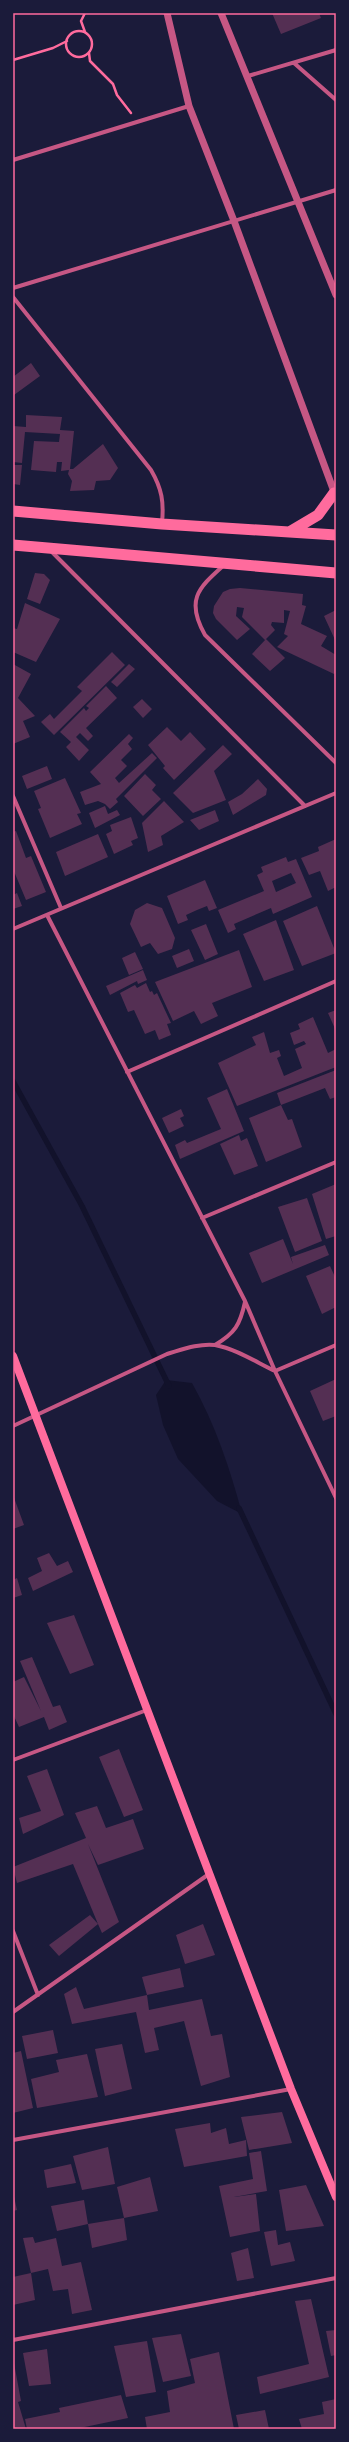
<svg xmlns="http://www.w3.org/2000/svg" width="349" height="2442" font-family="'Roboto Serif',serif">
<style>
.water{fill:#12122b}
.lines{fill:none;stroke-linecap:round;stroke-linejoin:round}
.stream{stroke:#12122b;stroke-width:5.5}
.building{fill:#542f53;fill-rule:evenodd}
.path{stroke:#ff6b9d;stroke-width:2.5}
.minor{stroke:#c65784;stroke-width:4}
.tertiary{stroke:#c65784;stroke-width:7}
.secondary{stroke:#ff6b9d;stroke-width:8}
.trunk{stroke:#ff6b9d;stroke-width:11}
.neatline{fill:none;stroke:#ff6b9d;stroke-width:1.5}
</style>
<rect width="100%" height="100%" fill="#1b1b3a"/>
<!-- water -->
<path class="water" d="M166,1380L192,1383C215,1424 230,1468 242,1514L217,1501L178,1459L163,1425L156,1395Z"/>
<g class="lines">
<!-- stream -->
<path class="stream" d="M13,1081L82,1206L169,1386
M239,1508L336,1714"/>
</g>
<!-- building -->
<path class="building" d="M272,13H319L321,18L281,34Z
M31,363L40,376L14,395L13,377Z
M26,415L62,417L60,430L74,431L70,469H73L103,444L118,468L110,480L96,481L94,490L70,491L72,481L68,474L69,470L61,471L62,462H57L56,472L31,470L34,441L59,442L60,434L25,432L22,463L13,462V426L26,427Z
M13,465H22L20,485L13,484Z
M35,573L44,574L50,580L40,604L27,599Z
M240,588L303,594L302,605L306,606L301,624L327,636L321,646L336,655V672L334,674L277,647L288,636L284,634L290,611L284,610V623L272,622L271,625L275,630L265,640L242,617L244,608L237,607L236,616L250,629L237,640L216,619L213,613L214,606L223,592L230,589Z
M25,603L60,619L36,662L13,652V628L17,629Z
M336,610V642L324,616Z
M266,639L285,658L270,671L252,654Z
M112,652L125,665L54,735L41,722L50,714L54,719L82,691L77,687Z
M13,664L31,674L18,698L35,716L23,721L30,737L13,744Z
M129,664L135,669L117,687L111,682Z
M106,686L117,698L86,728L93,736L88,741L80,733L76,737L89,750L79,761L66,747L71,742L60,732L84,708L86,711L89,708L86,706Z
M142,699L152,709L143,718L133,707Z
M167,727L181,741L190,732L206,749L174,780L163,768L165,766L148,745Z
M129,734L133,738L128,744L132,749L121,760L127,766L115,778L119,783L152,753L157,758L116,799L118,802L110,809L105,804L98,801L85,805L80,792L101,784L90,772Z
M223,745L232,754L214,771L226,800L193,813L173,793Z
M47,766L52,779L27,789L22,776Z
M145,774L156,785L152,790L161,799L143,816L124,796Z
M65,778L81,813L77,814L82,824L50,838L38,809L41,808L34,791Z
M258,779L267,789L266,795L233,815L228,802L242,794Z
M164,801L184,822L161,836L163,845L148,852L142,823Z
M105,806L108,814L117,810L120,815L95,828L89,813Z
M215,810L219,821L199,830L190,820Z
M131,817L138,838L131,841L133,845L114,854L106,834L112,831L110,825Z
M16,831L26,858L31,856L46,892L26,900L13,869V832Z
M98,834L108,857L65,876L56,852Z
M336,839V887L328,891L320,871L309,875L301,858L319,851L318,847Z
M286,857L288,862L296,859L312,897L273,914L271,908L234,924L236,929L228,933L218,910L264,891L257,875L263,872L261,867ZM291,873L296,883L276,892L272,881Z
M205,880L217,908L209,911L207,906L197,910L186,915L188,920L178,924L167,896Z
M17,893L22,906L13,909V895Z
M147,903L162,908L175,938L172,949L158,954L150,943L141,947L130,924L135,910Z
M317,906L336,953L302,966L283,921Z
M276,920L294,970L264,981L243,934Z
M206,924L218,954L205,960L191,930Z
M189,949L194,961L177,968L172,956Z
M239,950L252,987L212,1003L218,1016L201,1024L194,1011L173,1021L155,982Z
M135,952L143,969L129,975L122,958Z
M143,970L147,980L138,984L137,981L110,995L106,986Z
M146,983L150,992L152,991L154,995L157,993L171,1023L167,1024L171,1035L159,1040L155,1030L145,1034L134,1010L128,1012L120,993L135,985L137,988Z
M336,1010V1031L328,1013Z
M313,1017L328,1053L336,1049V1067L237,1106L218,1063L256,1045L252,1037L264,1032L270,1053L279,1050L281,1056L277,1058L284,1076L302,1068L295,1049L306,1044L304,1041L294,1045L290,1033L300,1029L298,1024Z
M336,1070V1097L330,1099L325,1088L281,1105L288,1120L292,1119L302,1147L266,1162L249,1118L281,1105L277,1093Z
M227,1089L244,1131L180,1159L175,1145L185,1140L187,1143L221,1129L207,1098Z
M181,1109L184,1116L180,1118L184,1126L169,1133L162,1118Z
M239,1135L241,1141L247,1138L258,1166L234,1175L220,1144Z
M336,1184V1236L326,1239L312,1194Z
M307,1198L322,1241L295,1252L278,1207Z
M283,1239L293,1264L291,1257L325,1245L329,1255L262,1283L249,1253Z
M330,1266L336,1279V1307L322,1314L306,1276Z
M336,1379V1416L323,1421L310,1391Z
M13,1495L24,1525L13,1529Z
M49,1553L57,1566L68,1561L73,1572L33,1591L28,1578L42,1571L37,1558Z
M17,1578L22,1595L13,1598V1580Z
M74,1615L94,1665L70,1674L47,1623Z
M32,1657L53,1707L60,1705L67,1722L49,1730L44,1717L19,1727L13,1714V1682L24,1677L41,1711L20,1661Z
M119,1749L143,1810L124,1817L99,1757Z
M47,1769L64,1815L23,1834L19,1818L41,1811L27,1776Z
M97,1806L106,1828L133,1819L144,1849L98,1865L88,1844L119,1922L102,1933L98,1924L59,1956L49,1945L90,1915L98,1924L73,1864L17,1883L13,1867L86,1838L75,1813Z
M203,1924L215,1955L185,1964L176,1935Z
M180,1968L184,1987L147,1995L149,2010L202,1999L211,2036L222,2034L230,2077L201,2086L184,2021L154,2028L159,2050L145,2053L136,2012L72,2024L64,1994L76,1987L84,2009L147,1995L142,1977Z
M53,2030L58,2053L27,2059L22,2036Z
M122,2044L132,2089L105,2096L95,2049Z
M21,2051L33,2108L13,2113V2053Z
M87,2054L98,2097L37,2108L31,2079L59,2072L56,2060Z
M282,2112L292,2143L249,2150L241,2117Z
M210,2123L211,2133L226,2128L229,2144L246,2140L247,2156L184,2167L175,2129Z
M108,2147L115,2184L82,2190L73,2156Z
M261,2151L267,2191L234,2197L256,2194L260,2231L230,2237L219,2186L253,2179L249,2153Z
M71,2164L76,2183L47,2188L44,2170Z
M150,2177L158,2211L124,2218L127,2240L92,2248L88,2224L124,2218L117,2187Z
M306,2185L324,2226L286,2231L279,2190Z
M13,2192L17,2210L13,2211Z
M84,2200L88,2224L57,2231L51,2206Z
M276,2230L278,2245L290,2242L295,2261L271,2266L264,2232Z
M33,2237L35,2243L56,2238L62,2266L81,2262L92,2310L72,2314L68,2289L53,2291L48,2269L31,2273L23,2238Z
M248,2248L254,2278L237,2281L231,2253Z
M31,2273L35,2300L13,2305V2277Z
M311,2299L329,2377L260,2394L257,2377L309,2364L295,2301Z
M336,2330V2355L331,2356L326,2331Z
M181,2334L191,2376L163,2382L152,2338Z
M147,2341L156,2392L126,2397L114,2346Z
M47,2349L51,2384L29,2386L23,2353Z
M219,2352L234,2429H147L145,2417L170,2412L167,2391L195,2383L190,2359Z
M14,2363L21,2401L18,2402L26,2429H13Z
M121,2395L128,2418L75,2429H27L25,2419L60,2412L59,2408Z
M336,2399V2429H302L299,2419L324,2414L322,2402Z
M265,2410L269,2429H239L236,2415Z"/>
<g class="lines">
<!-- path -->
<path class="path" d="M66 44a13 13 0 1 1 26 0a13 13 0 1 1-26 0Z
M85,32L81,21L85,13
M89,53L90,61L113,84L117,95L131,113
M13,60L53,48L67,41"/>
<!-- minor -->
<path class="minor" d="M294,63L336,100
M248,76L336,50
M13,160L189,106
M13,288L336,190
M13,297L151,470C162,489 164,502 162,523
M51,551L305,806
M223,566C197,589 186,601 205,635L336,763
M13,796L61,908
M47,915L245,1301L275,1371L336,1498
M13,929L336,793
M127,1072L336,981
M202,1218L336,1162
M215,1345C235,1333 240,1325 245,1302
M13,1426L167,1354C181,1350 199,1343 215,1345C236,1349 256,1362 275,1371L336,1345
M13,1760L147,1710
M13,1931L38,1995
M13,2012L209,1874
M13,2140L291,2089
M13,2340L336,2278"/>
<!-- tertiary -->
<path class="tertiary" d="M167,13L189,106L234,221L336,497
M221,13L336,295"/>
<!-- secondary -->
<path class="secondary" d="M13,1356L291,2089L336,2197"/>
<!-- trunk -->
<path class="trunk" d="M13,511L162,524L336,535
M291,531L318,515L334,493
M13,545L336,573"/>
</g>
<!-- border -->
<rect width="349" height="2442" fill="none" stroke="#1b1b3a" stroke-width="28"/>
<rect x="14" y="14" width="321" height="2414" class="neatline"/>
</svg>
